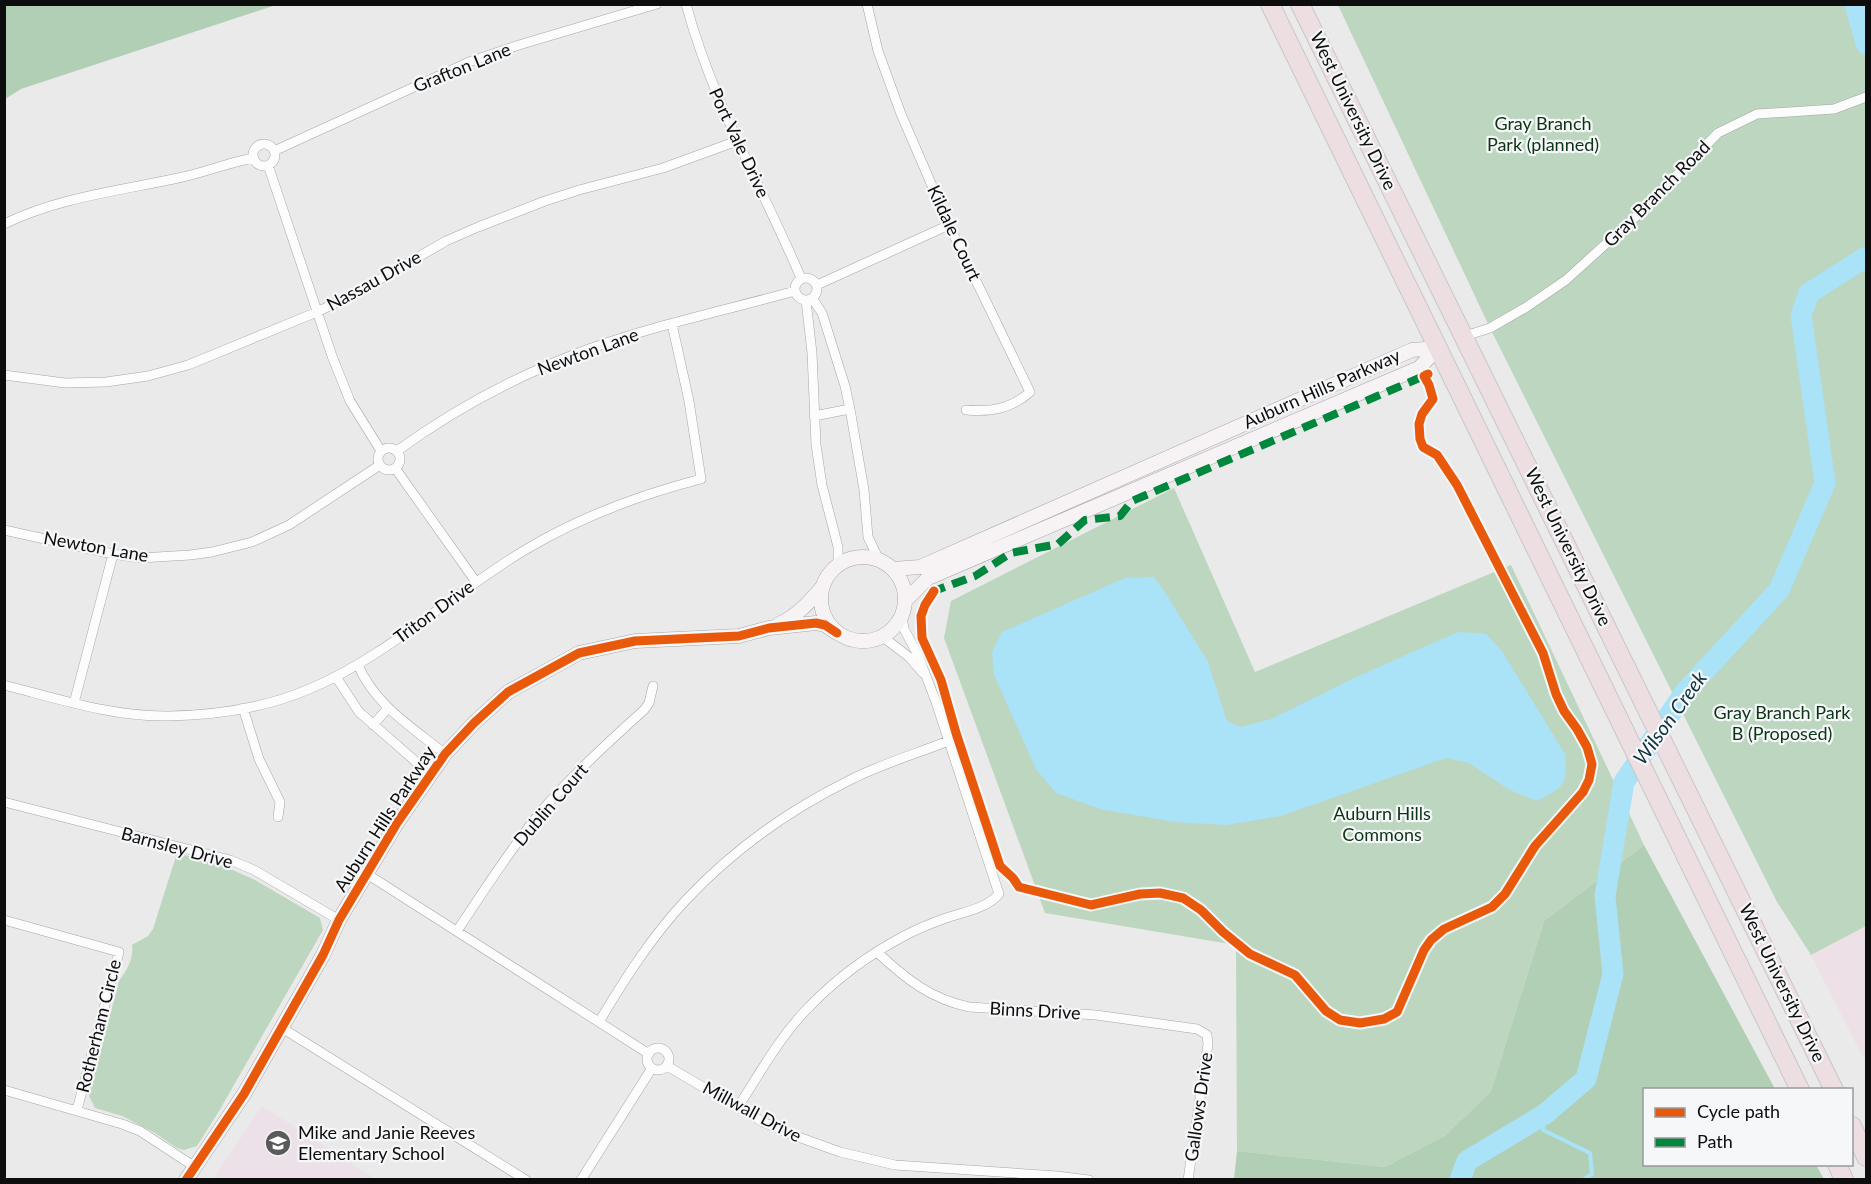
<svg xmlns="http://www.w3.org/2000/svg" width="1871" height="1184" font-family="Lato,sans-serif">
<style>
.commercial{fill:#ede0e7}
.education{fill:#ece1e9}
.green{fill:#bcd6bf}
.forest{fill:#b1cfb5}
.water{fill:#aae2f7}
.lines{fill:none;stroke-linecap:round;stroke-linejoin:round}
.stream{stroke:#aae2f7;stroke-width:4}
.river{stroke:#aae2f7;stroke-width:21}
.street-casing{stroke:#a6a6a6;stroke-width:10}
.secondary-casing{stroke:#a6a6a6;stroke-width:15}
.highway-casing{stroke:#c7c7c8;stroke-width:20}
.street{stroke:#fcfcfc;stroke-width:9}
.secondary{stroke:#f7f3f4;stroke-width:14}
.highway{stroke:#ecdee1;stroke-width:18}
.quiet{stroke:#00873e;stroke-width:8;stroke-dasharray:15 8;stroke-linecap:butt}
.cycleway-casing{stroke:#f6f7f9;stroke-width:13}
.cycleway{stroke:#e8590c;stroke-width:9}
.labels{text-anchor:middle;stroke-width:4.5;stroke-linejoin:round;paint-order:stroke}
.street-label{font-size:18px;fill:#0d0d0e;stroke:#f6f7f9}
.park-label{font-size:18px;fill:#0b3414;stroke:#f6f7f9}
.poi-label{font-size:18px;fill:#0d0d0e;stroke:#f6f7f9;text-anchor:start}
.water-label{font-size:20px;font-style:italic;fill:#0b313e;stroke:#f6f7f9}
</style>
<rect width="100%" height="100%" fill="#eaeaea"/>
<!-- commercial -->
<path class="commercial" d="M1866,926V1063L1811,955Z"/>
<!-- education -->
<path class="education" d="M262,1106L376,1179H213Z"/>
<!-- green -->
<path class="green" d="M1338,5H1866V926L1811,955L1777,902L1490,328Z
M1174,488L1255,672L1511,565L1644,845L1544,921L1491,1091L1446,1135L1385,1167L1237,1151L1236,945L1045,913L944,638L951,601Z
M177,853L219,864L255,880L320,918L323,930L219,1111L197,1146L184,1150L177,1148L155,1133L122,1116L95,1108L89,1096L119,981C127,970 134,959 132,945L148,936L153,929Z"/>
<!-- forest -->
<path class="forest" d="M5,4H276V5L21,89L5,99Z
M1644,845L1775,1089L1644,1090V1164L1816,1165L1824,1179H1234L1237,1151L1385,1167L1446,1135L1491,1091L1544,921Z"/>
<!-- water -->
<path class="water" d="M1154,577L1167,595L1208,662L1227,721L1241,727L1271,719L1356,677L1458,632L1486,634L1502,651L1565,754C1568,785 1563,788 1537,801L1510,790L1469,763L1446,758L1281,816L1226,825L1174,822L1100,809L1056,793L1036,769L994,675L992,652L1002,632L1125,578Z"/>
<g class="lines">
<!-- stream -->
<path class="stream" d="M1545,1114L1543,1130L1590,1153L1592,1174L1583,1180"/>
<!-- river -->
<path class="river" d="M1855,4L1866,44
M1460,1180L1467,1161L1545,1114L1586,1079L1613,974L1605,896L1624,782L1685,692L1779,590L1825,483L1801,315L1809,293L1866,257"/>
<!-- street casing -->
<g class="street-casing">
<path id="street" d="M686,4C712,101 762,187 801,278
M867,4L878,51L901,114L949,225L1030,392C1011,409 991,412 966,410
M253 155a11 11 0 1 1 22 0a11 11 0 1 1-22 0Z
M274,151L469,62L519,45L657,4
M268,165L332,356L350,401L381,451
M4,224C60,197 119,191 178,178C204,173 229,162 254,158
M795 289a11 11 0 1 1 22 0a11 11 0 1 1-22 0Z
M817,285L949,225
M812,298L822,313L845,386L850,409L864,490L868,537L879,560
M806,300L812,353L816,445L822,485L838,547V565
M1465,336L1490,328L1525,308L1566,280L1642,211L1718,133L1757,114L1834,109L1866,97
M4,375L65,383L106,382L148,376L188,365L317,312L356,293L446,241L478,227L545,201L579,190L663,168L737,141
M814,416L850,409
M378 459a11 11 0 1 1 22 0a11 11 0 1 1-22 0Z
M397,451C456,408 520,374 589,349C656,325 726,310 795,291
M395,468L476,582
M4,530L113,554L140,558L190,555L212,552L252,542L289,525L380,465
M883,637L909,657L923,673
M358,665C375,705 412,727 445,754
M336,677L359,712L430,774
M4,685C59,699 113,717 169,716C215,715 264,708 307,690C387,657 451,594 525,550C580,517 639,495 701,479L689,401L672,324
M74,703L113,554
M243,708L259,759L280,802L278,817
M373,725L388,708
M4,802L230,860L254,870L339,920
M367,874L649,1054
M4,920L119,952L77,1110
M457,931C483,892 509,851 539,814C570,777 607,743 644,710L649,703L653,686
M878,953C906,979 931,999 969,1007L1096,1015L1197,1029L1207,1035L1208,1044L1188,1180
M599,1022C624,980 652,936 686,900C733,850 789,810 850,780C881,764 916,754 948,741
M282,1028L526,1180
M647 1059a11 11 0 1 1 22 0a11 11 0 1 1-22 0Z
M667,1066L763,1122L790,1134L840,1152L895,1165L1057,1176L1089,1180
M4,1090L122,1124L140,1131L195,1167
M738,1107C760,1073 780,1036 809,1007C836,979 870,954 904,936C917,929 932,923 946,918C963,912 986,909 999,894L936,702L918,655L904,629L902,616
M581,1180L652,1068"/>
</g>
<!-- secondary casing -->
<g class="secondary-casing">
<path id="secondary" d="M821 599a42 42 0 1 1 84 0a42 42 0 1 1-84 0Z
M893,569L920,567L1412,350L1438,348
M906,600L928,578L1419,368L1438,348
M779,624C799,615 810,601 823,586
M186,1180L244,1094L323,955L339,920L397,823L445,754L474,723L508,692L579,653L635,641L739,636L769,628L816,623L825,625L837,633"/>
</g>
<!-- highway casing -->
<g class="highway-casing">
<path id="highway" d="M1270,4L1800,1090
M1300,4L1834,1090
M1852,1126L1866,1157
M1837,1164L1844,1180"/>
</g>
<!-- street -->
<use href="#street" class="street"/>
<!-- secondary -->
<use href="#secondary" class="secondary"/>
<!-- highway -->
<use href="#highway" class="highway"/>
<!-- quiet -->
<path class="quiet" d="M932,594L934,591L975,576L1011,553L1058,544L1085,520L1120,516L1132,501L1424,376"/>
<!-- cycleway casing -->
<g class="cycleway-casing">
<path id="cycleway" d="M934,591L925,605L921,616L922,638L941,680L956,733L1000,866L1013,878L1019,887L1091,905L1140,894L1160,893L1183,898L1201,910L1223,932L1250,954L1295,975L1326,1011L1340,1020L1360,1023L1384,1019L1397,1012L1424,950L1431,940L1444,929L1492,907L1505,894L1535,846L1583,792L1589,780L1592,764L1587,747L1577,729L1564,711L1556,694L1543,653L1457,485L1437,455L1423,447L1420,439L1419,424L1422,414L1433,399L1429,385L1424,376L1428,374
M186,1180L244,1094L323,955L339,920L397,823L445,754L474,723L508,692L579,653L635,641L739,636L769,628L816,623L825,625L837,633"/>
</g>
<!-- cycleway -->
<use href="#cycleway" class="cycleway"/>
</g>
<!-- icons -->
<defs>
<g id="school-disc" transform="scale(1.35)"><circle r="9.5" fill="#5a5a5b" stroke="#f6f7f9"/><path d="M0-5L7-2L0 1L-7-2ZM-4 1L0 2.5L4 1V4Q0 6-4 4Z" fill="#fff"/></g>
</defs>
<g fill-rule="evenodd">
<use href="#school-disc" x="278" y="1143"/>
</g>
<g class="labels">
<!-- street labels -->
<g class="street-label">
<text transform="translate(462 68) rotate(-22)" y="6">Grafton Lane</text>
<text transform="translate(1353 111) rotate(64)" y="6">West University Drive</text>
<text transform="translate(739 143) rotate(65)" y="6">Port Vale Drive</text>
<text transform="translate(1657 194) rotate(-45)" y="6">Gray Branch Road</text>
<text transform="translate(954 233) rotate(65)" y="6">Kildale Court</text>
<text transform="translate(374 281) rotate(-29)" y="6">Nassau Drive</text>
<text transform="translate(588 352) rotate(-20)" y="6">Newton Lane</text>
<text transform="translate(1322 389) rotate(-24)" y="6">Auburn Hills Parkway</text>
<text transform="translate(96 547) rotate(10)" y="6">Newton Lane</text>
<text transform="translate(1568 547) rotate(64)" y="6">West University Drive</text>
<text transform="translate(434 612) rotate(-36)" y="6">Triton Drive</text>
<text transform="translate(551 805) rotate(-49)" y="6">Dublin Court</text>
<text transform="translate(385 819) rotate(-57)" y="6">Auburn Hills Parkway</text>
<text transform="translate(177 848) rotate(15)" y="6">Barnsley Drive</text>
<text transform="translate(1782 983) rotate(64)" y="6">West University Drive</text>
<text transform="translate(1035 1011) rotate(3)" y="6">Binns Drive</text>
<text transform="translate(99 1026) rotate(-76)" y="6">Rotherham Circle</text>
<text transform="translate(1199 1107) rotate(-82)" y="6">Gallows Drive</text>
<text transform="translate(752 1112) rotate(28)" y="6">Millwall Drive</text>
</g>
<!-- park labels -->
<g class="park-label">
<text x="1543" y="130">Gray Branch<tspan x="1543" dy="21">Park (planned)</tspan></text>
<text x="1782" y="719">Gray Branch Park<tspan x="1782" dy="21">B (Proposed)</tspan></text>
<text x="1382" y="820">Auburn Hills<tspan x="1382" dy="21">Commons</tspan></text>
</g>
<!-- poi labels -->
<g class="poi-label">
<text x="298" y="1139">Mike and Janie Reeves<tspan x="298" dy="21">Elementary School</tspan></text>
</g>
<!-- water labels -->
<g class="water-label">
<text transform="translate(1670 718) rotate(-54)" y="7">Wilson Creek</text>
</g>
</g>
<!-- border -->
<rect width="1871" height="1184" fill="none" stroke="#0d0d0e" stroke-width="12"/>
<!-- legend -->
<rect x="1643" y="1088" width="210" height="78" fill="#f6f7f9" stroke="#99999b" stroke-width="1.5"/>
<rect x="1655" y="1108" width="30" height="9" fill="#e8590c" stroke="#99999b" stroke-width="1.5"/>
<text x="1697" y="1118" font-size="18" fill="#0d0d0e">Cycle path</text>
<rect x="1655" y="1138" width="30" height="9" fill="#00873e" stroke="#99999b" stroke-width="1.5"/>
<text x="1697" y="1148" font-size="18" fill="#0d0d0e">Path</text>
</svg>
